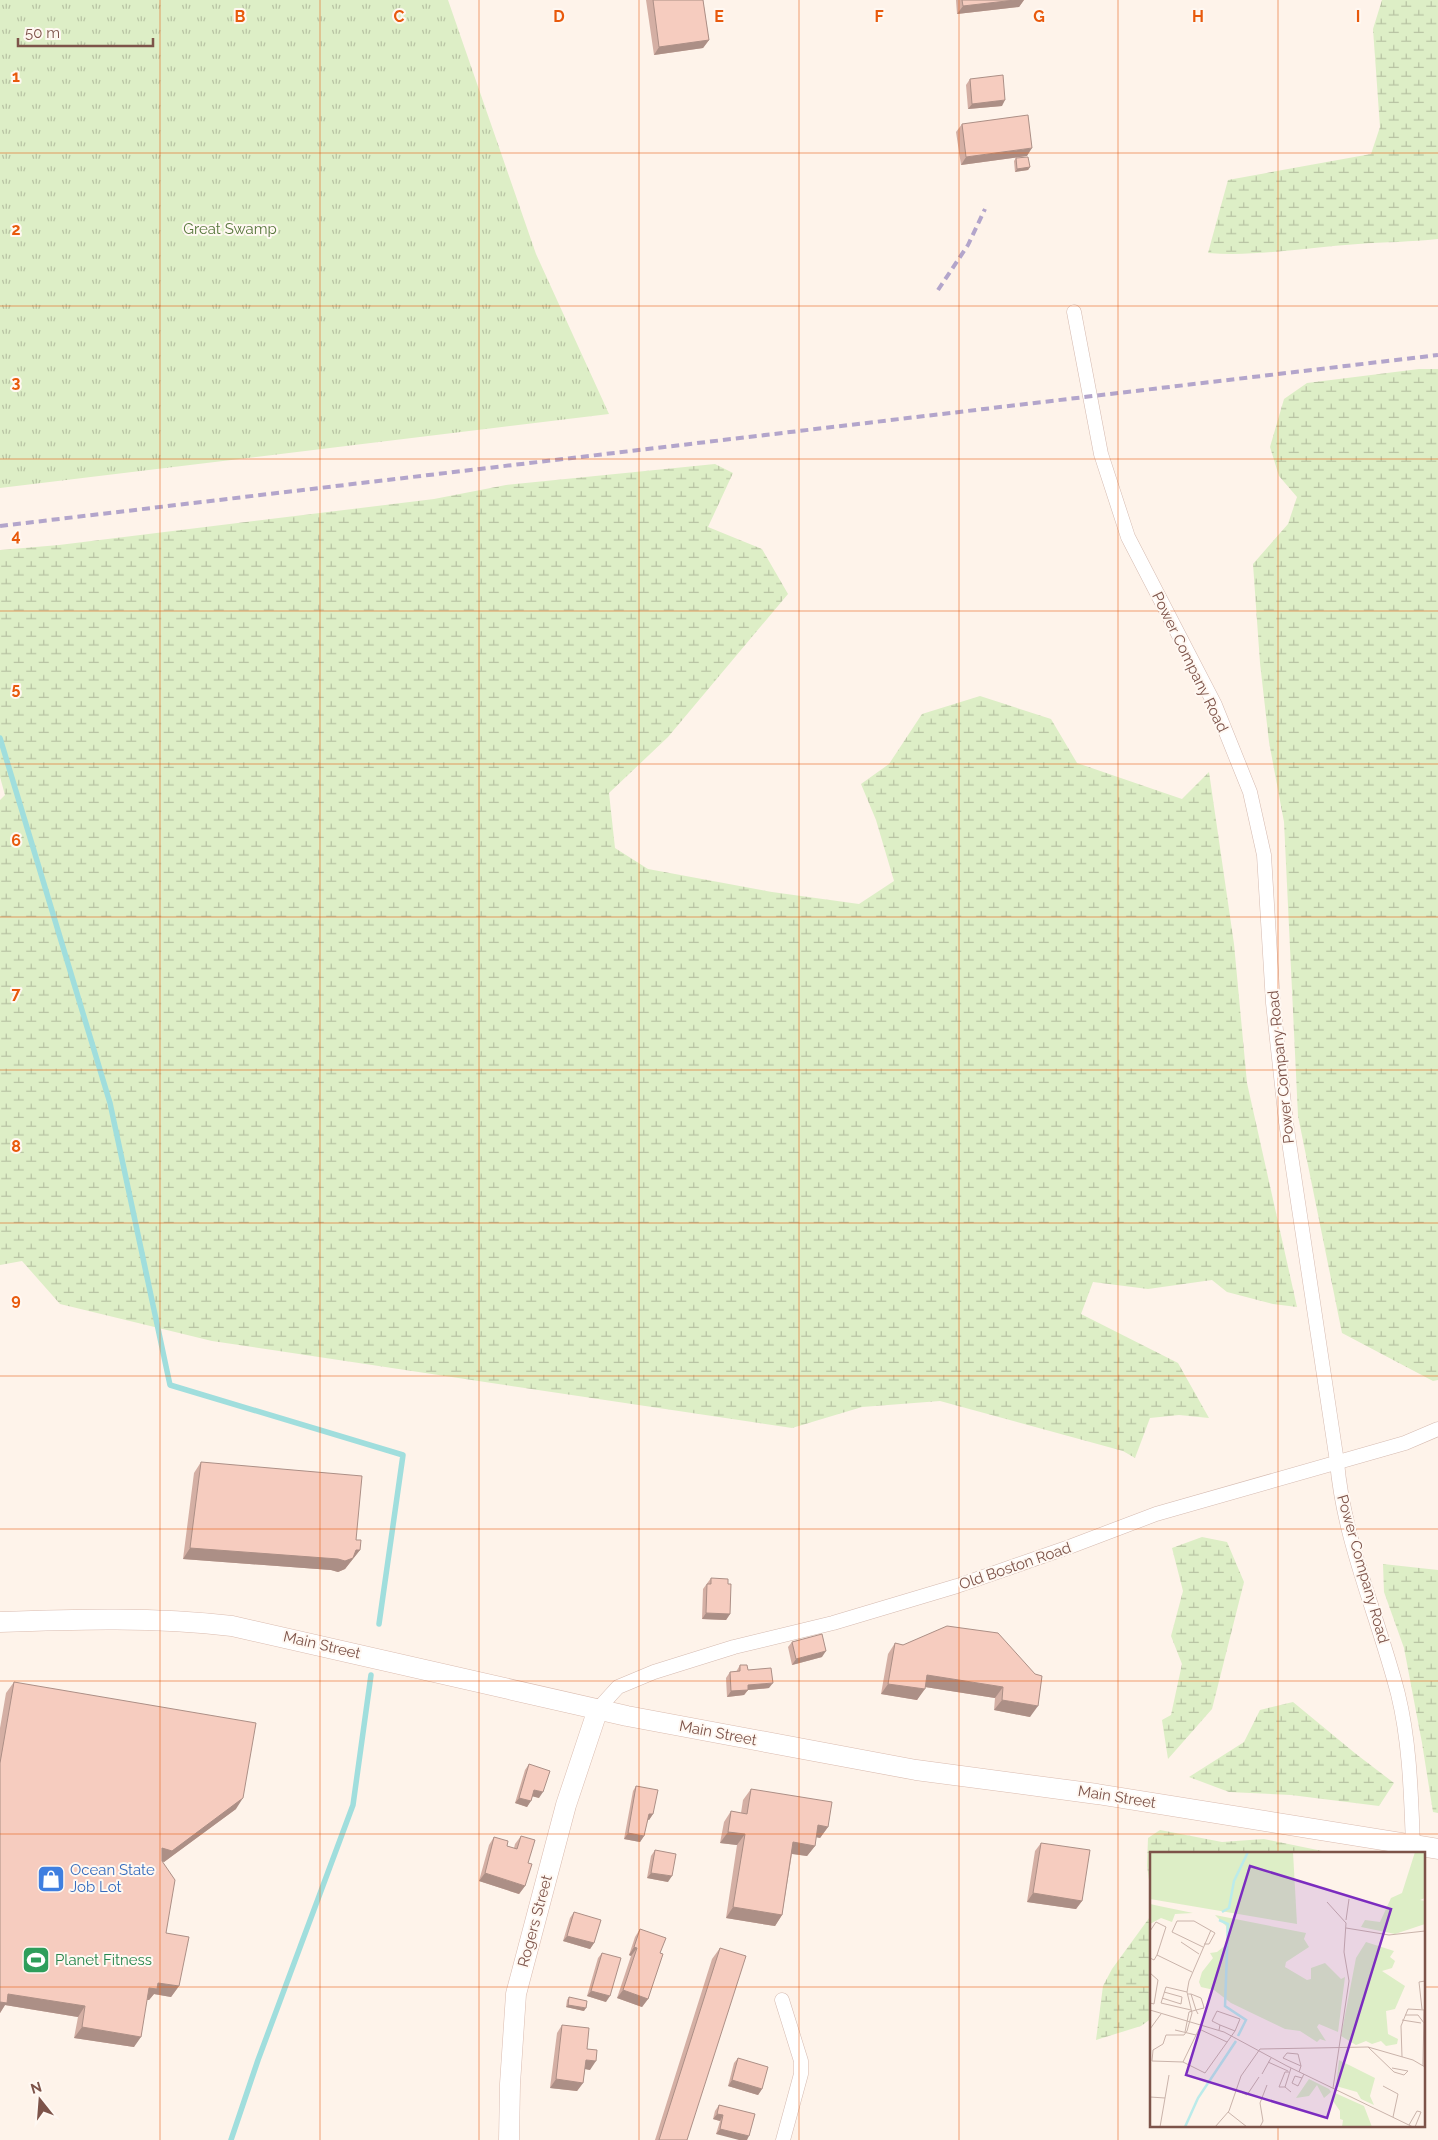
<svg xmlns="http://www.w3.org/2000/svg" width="1438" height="2140" font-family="Raleway,sans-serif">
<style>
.wetland{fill:url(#wetland-marsh)}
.park{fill:url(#park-tufts)}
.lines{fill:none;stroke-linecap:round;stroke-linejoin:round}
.stream{stroke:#a0dedd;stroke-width:5.5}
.street-casing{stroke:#d5bab0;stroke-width:15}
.secondary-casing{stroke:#dabbaf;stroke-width:21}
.street{stroke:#fff;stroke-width:14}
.secondary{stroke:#fff;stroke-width:20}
.rail{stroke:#b3a5cb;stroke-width:4;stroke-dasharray:8 5;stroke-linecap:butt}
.wall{fill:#d4afa4}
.shaded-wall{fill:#ac8f86}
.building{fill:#f6ccbf;stroke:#ac8f86}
.grid{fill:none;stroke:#e8590c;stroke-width:1;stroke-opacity:0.55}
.labels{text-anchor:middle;stroke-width:4;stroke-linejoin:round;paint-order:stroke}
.park-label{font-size:15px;fill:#57773b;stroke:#fff8f2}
.street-label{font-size:15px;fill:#7d5349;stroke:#fff8f2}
.shop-label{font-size:15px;fill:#366cbe;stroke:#fff8f2;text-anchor:start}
.leisure-label{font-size:15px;fill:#27864d;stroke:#fff8f2;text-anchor:start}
.inset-river{fill:none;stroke:#bbebea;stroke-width:2.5}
.inset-road{fill:none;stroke:#cab3aa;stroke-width:1}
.view{fill:#7b2cbf;fill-opacity:0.15;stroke:#7b2cbf;stroke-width:2.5}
.inset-edge{fill:none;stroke:#7d5349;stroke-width:2.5}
.grid-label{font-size:16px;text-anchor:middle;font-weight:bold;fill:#e8590c;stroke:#fff8f2;stroke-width:4;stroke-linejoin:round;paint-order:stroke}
</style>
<defs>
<pattern id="wetland-marsh" width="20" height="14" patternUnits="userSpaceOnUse" patternTransform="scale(1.25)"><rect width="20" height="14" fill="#ddeec6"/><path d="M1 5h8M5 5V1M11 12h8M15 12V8" fill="none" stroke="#b8c3a3"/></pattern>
<pattern id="park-tufts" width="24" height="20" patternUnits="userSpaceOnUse" patternTransform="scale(1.25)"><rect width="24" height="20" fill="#ddeec6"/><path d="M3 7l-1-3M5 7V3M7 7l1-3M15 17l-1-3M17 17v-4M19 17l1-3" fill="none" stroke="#b8c3a3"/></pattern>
</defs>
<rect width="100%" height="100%" fill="#fef3ea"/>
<!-- wetland -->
<path class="wetland" d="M1382,0H1438V239C1411,242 1385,242 1358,244C1308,247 1258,257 1208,253L1228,180L1371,154L1380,127L1373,29Z
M1419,369H1438V1380L1433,1381L1342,1333L1298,1116L1284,822L1269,742L1260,663L1253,564L1288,524L1297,497L1279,476L1270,447L1284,399L1307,383Z
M715,464L733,473L708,527L762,549L788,594L668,737L609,793L615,848L648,869L772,892L859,904L894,881L876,820L861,784L889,764L922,714L980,696L1051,719L1077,763L1182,799L1209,772L1234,944L1247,1083L1297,1307L1273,1304L1227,1292L1212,1280L1148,1289L1093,1282L1081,1314L1178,1363L1209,1418L1179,1415L1150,1418L1135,1458L1123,1451L940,1401L862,1407L792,1428L212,1341L60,1304L22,1261L0,1265V800L5,795L0,777V550L59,545L434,499L506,485Z
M1202,1537L1227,1542L1244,1582L1212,1709L1168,1759L1162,1720L1171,1715L1182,1664L1171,1636L1183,1591L1172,1548Z
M1383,1564L1438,1570V1813L1433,1812L1422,1743L1404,1648L1384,1592Z
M1293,1702L1356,1754L1394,1783L1379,1806L1291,1795L1229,1792L1189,1777L1244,1742L1260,1710Z
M1160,1830L1222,1842L1264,1839L1337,1854H1152V1901L1147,1866L1148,1838Z
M1152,1914V2018L1141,2026L1096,2040L1103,1986L1112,1969Z"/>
<!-- park -->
<path class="park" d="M0,0H448L536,254L609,414L0,488Z"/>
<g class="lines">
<!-- stream -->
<path class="stream" d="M0,738L110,1103L170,1385L403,1455L379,1624
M231,2140L258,2060L353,1805L371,1675"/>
<!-- street casing -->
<g class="street-casing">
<path id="street" d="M1074,312L1101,454L1128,537L1215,705L1250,792L1264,855L1273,1003L1286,1122L1337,1462C1344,1542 1378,1616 1398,1694C1410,1743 1411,1795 1413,1845
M598,1709L618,1687L654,1672L734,1647L833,1623L957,1586L1069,1547L1156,1514L1405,1443L1438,1429
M782,2000L801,2061V2074L783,2140"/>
</g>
<!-- secondary casing -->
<g class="secondary-casing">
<path id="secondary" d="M0,1622C78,1619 154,1617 232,1626L627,1716L916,1770L1097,1794L1438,1849
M509,2140L510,2084L516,1994L566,1805L598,1709"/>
</g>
<!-- street -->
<use href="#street" class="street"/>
<!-- secondary -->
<use href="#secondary" class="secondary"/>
<!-- rail -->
<path class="rail" d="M938,290L968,245L985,209
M0,526L1438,355"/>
</g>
<!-- wall -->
<path class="wall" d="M646,0H703L709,40L703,48L654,55Z
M956,0H1024L1019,7L957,14Z
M970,79L1002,106L968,109L966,85Z
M962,124L1027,156L961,165L956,132Z
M1016,158L1030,167L1028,170L1015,172L1014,161Z
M201,1462L356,1540L360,1550L345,1569L338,1572L331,1570L183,1559L194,1473Z
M711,1578L728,1584L730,1614L726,1620L702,1619L703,1589Z
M792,1642L822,1657L792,1665L788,1647Z
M895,1643L1035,1674L1030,1717L994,1710L995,1698L925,1687L917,1700L881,1694L888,1654Z
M740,1665L748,1670L769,1688L748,1690L744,1695L727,1697L726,1678L730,1672H736Z
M14,1682L236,1809L164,1862L162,1861L166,1933L179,1986L171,1997L154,1994L149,2000H147L134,2047L74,2038L78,2017L5,2005L0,2013V1728L6,1693Z
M529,1764L539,1798L533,1796L527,1807L515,1803L525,1770Z
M636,1786L653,1814L649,1820L648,1819L644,1836L640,1842L624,1839L633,1791Z
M751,1789L828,1827L820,1838L816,1837L815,1846L807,1856L792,1854L782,1915L775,1926L726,1918L737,1845L720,1843L724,1822L731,1811L741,1813L743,1800Z
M521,1836L528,1863L525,1886L519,1894L479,1881L489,1845L494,1837L507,1846L514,1848L515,1844Z
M1041,1843L1082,1901L1076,1909L1027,1902L1035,1851Z
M655,1850L668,1882L647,1878L651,1856Z
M574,1912L594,1943L590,1949L563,1941L570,1918Z
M640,1929L660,1953L648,1999L642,2007L617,1998L631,1956L629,1955L635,1937Z
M720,1948L687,2140H655L712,1959Z
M602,1953L606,2002L587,1996L598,1958Z
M569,1997L584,2011L566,2007L567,2000Z
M562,2025L587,2049L590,2070L585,2069L583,2083L577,2091L550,2088L557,2033Z
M738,2058L762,2089L758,2095L728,2086L734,2063Z
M719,2105L749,2136L716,2134L720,2121L713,2119L715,2111Z"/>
<!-- shaded-wall -->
<path class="shaded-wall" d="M1015,0H1024L1019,7L957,14L963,6Z
M709,40L703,48L654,55L659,47Z
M1005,100L1002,106L968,109L972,104Z
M1032,148L1027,156L961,165L966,157Z
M1030,167L1028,170L1015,172L1017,169Z
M190,1548L356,1550H360L345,1569L338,1572L331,1570L183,1559Z
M706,1613L730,1614L726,1620L702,1619Z
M826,1651L822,1657L792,1665L796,1659Z
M927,1675L1003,1687L995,1698L919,1686Z
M773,1683L769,1688L748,1690L744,1695L727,1697L731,1691L748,1685Z
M888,1684L925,1689L917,1700L881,1694Z
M1002,1700L1038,1706L1030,1717L994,1710Z
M534,1790L543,1792L539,1798L531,1796Z
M243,1798L236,1809L164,1862L154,1858L162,1848Z
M519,1798L531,1801L527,1807L515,1803Z
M649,1814H653L649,1820L645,1819Z
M818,1825L828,1827L820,1838L811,1836Z
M728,1832L745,1834L737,1845L720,1843Z
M628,1833L644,1836L640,1842L624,1839Z
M793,1842L815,1846L807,1856L786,1853Z
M485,1873L525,1886L519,1894L479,1881Z
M651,1873L672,1876L668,1882L647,1878Z
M1033,1893L1082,1901L1076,1909L1027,1902Z
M733,1907L782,1915L775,1926L726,1918Z
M567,1936L594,1943L590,1949L563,1941Z
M634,1947L637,1948L631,1956L629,1955Z
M158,1983L179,1986L171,1997L154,1994L149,2000L142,1999L149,1988Z
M623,1990L648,1999L642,2007L617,1998Z
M591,1991L610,1996L606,2002L587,1996Z
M8,1994L85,2006L78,2017L5,2005L0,2013V2002Z
M568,2005L586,2008L584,2011L566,2007Z
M82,2027L141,2037L134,2047L74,2038Z
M586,2060L596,2061L590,2070L580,2068Z
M556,2079L583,2083L577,2091L550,2088Z
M732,2080L762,2089L758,2095L728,2086Z
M717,2114L723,2115L720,2121L713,2119Z
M720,2129L749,2136L747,2140H739L716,2134Z"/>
<!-- building -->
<path class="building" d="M653,0H703L709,40L659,47Z
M962,0H1015L963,6Z
M1003,75L1005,100L972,104L970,79Z
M1028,115L1032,148L966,157L962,124Z
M1028,157L1030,167L1017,169L1016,158Z
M201,1462L362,1476L356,1540H361L360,1550H356L353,1558L345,1561L338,1559L190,1548Z
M711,1578L728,1579V1584H731L730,1614L706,1613L707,1584H711Z
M947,1626L998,1633L1035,1674L1042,1676L1038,1706L1002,1700L1003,1687L927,1675L925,1689L888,1684L895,1643L903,1645Z
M822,1634L826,1651L796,1659L792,1642Z
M740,1665H747L748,1670L771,1668L773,1683L748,1685V1690L731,1691L730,1672L740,1671Z
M14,1682L256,1723L243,1798L172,1851L162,1848V1861L175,1880L166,1933L189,1937L179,1986L158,1983L157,1989L149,1988L141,2037L82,2027L85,2006L8,1994L7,2003L0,2002V1763Z
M529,1764L550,1771L543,1792L534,1790L531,1801L519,1798Z
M636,1786L658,1790L653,1814H649L644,1836L628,1833Z
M751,1789L832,1802L828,1827L818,1825L815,1846L793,1842L782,1915L733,1907L745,1834L728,1832L731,1811L747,1814Z
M521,1836L535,1840L528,1863L532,1864L525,1886L485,1873L494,1837L508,1841L507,1846L517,1849Z
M1041,1843L1090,1850L1082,1901L1033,1893Z
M655,1850L676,1854L672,1876L651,1873Z
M574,1912L601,1920L594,1943L567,1936Z
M640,1929L666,1938L660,1953L663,1954L648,1999L623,1990L637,1948L634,1947Z
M720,1948L746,1956L687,2140H659Z
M602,1953L621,1958L610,1996L591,1991Z
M569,1997L587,2001L586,2008L568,2005Z
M562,2025L589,2028L587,2049L597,2050L596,2061L586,2060L583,2083L556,2079Z
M738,2058L768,2067L762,2089L732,2080Z
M719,2105L755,2114L749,2136L720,2129L723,2115L717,2114Z"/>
<!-- grid -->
<path class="grid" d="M160,0V2140M320,0V2140M479,0V2140M639,0V2140M799,0V2140M959,0V2140M1118,0V2140M1278,0V1854M0,153H1438M0,306H1438M0,459H1438M0,611H1438M0,764H1438M0,917H1438M0,1070H1438M0,1223H1438M0,1376H1438M0,1529H1438M0,1681H1438M0,1834H1438M0,1987H1152M1424,1987H1438M1278,2126V2140"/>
<!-- icons -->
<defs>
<g id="shop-square" transform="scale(1.4375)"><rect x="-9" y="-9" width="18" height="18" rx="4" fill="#3f7fe0" stroke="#fff8f2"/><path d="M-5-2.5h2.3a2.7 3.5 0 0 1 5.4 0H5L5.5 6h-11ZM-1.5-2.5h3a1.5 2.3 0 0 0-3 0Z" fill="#fff"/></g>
<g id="stadium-square" transform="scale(1.4375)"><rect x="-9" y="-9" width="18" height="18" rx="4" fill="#2e9e5b" stroke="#fff8f2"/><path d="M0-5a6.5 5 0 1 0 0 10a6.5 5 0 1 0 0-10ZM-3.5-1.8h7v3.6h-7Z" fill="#fff"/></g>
</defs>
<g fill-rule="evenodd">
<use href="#shop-square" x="51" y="1879"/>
<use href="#stadium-square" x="36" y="1960"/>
</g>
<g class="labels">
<!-- park labels -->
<g class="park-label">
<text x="230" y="234">Great Swamp</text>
</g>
<!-- street labels -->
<g class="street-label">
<text transform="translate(1190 662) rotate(64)" y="5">Power Company Road</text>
<text transform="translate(1281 1067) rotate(-96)" y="5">Power Company Road</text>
<text transform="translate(1015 1566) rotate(-19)" y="5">Old Boston Road</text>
<text transform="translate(1363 1569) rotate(74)" y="5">Power Company Road</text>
<text transform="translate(322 1645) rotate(13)" y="5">Main Street</text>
<text transform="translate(718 1733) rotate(11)" y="5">Main Street</text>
<text transform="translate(1117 1797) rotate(9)" y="5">Main Street</text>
<text transform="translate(535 1921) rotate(-75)" y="5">Rogers Street</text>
</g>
<!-- shop labels -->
<g class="shop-label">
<text x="70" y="1875">Ocean State<tspan x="70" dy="17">Job Lot</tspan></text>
</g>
<!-- leisure labels -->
<g class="leisure-label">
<text x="55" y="1965">Planet Fitness</text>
</g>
</g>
<!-- overview -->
<g transform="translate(1150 1852)">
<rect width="275" height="275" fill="#fef3ea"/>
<path d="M265,0H275V46L270,48L275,49V72L245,82L211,75L215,68L230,70L241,46L252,41ZM0,52L9,54L43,61L25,62L22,70L11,66L0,72ZM65,63L156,81L154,87L159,95L136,110L135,115L157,128L161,127V116L175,111L191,127L195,125L188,180L169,172L167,175L176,189L170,187L167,190L150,179L135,177L81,151L64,138L51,135L49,130L52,120L63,106L60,101L67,100L77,92L76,74ZM216,90L244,99L240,105L245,109L242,116L232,119L255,134L245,157L236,159L238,182L248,187L247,192L236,194L231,189L222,192L216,189L206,193L191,184L206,106ZM189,208L225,226L220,244L224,253L211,247L207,240L186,234ZM159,227L179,237L181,240L174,246L167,233L159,244L146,246ZM185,241L214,254L222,275H192L193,268L190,267V259L183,249Z" fill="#ddeec6"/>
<path d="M0,0H143L147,72L0,47Z" fill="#ddeec6"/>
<path class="inset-river" d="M72,60L79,56L84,29L98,0M69,68L78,72L75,154L96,168L88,184M35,275L48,246L86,189"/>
<path class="inset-road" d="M177,50L196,71L194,100L199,129L183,236M196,68L199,47M196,76L239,83L275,79M61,78L39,129L37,140L42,161L37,179L34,183H16L13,192L3,198L2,209L33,210L55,221L85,179L70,173L69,178M0,79L6,70L16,75L7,103L4,108L0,106M31,90L49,102M53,95L22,80L27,69H44L65,81L59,92H54M7,103L42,120M0,121L8,128L4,152L0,151M37,140L16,135L11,151L41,158M41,142L51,146L53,152L54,156L46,158L48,162M12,146L31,152L32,145L14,140M272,157L269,130L275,129M0,158L74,180L137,214L263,275M255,163H268L274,171M252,168L271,171M70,173L62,169L67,159L90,167L85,179M0,177L11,162M25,178L46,183M35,180L39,160L46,158L41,142H38M218,195L244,220L254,223L258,219L242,216M252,205L251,174L258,157L275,158M33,210L49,177L77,190M118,210L138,219M273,214L274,158M141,216L135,235L141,240M149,220L151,214L133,206L137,201L148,202L151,214M112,222L121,206M152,226L145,224L142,231L148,234L154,222M233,234L248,242L243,265M135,235H129L135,220H139M86,238L97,243L109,225M0,245L15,246M78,260L97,275M259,273L267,259L271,260L265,275M10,275L19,223M65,275L79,259L91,224L110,197L218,195L263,208L275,215M110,275L113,269L110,251L117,233"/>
<path class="view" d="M100,14L241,57L177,266L36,223Z"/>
<rect width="275" height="275" class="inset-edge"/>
</g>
<g class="grid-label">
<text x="240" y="22">B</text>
<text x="399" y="22">C</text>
<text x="559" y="22">D</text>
<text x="719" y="22">E</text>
<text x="879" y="22">F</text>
<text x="1039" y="22">G</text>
<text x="1198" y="22">H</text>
<text x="1358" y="22">I</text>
<text x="16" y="82">1</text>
<text x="16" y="235">2</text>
<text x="16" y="388">3</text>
<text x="16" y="541">4</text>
<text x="16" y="694">5</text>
<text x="16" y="846">6</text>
<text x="16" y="999">7</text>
<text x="16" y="1152">8</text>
<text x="16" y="1305">9</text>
</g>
<!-- north arrow -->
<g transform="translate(40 2100) rotate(343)" stroke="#fff8f2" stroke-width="4" paint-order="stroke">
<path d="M0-4L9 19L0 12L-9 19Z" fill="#7d5349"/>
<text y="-8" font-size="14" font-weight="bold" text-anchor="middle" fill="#7d5349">N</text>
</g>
<!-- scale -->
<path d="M18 38v8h135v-8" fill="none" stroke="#7d5349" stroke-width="2.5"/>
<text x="25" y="38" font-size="15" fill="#7d5349" stroke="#fff8f2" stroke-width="4" paint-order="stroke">50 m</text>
</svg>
